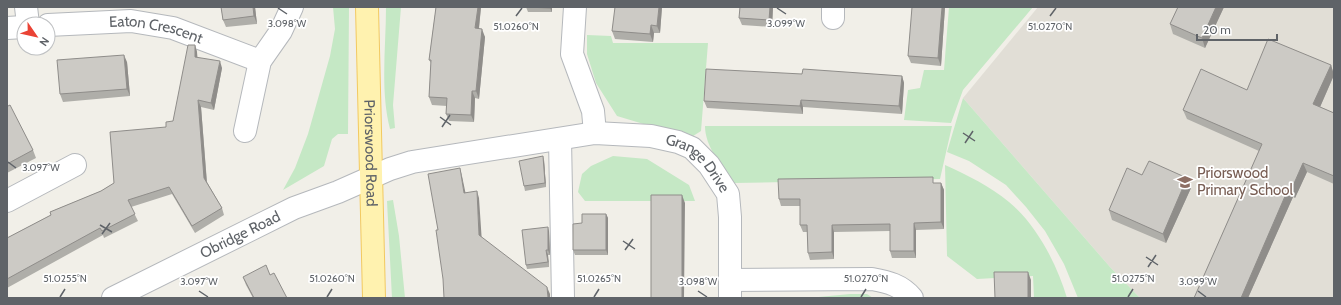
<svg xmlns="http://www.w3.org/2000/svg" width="1341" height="305" font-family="Cabin,sans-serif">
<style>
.education{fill:#e1ded6}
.green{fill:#c5e8c5}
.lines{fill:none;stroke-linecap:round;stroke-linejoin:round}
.minor-casing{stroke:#b5b8bc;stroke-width:24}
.primary-casing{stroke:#f2c960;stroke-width:24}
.minor{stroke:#fff;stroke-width:22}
.primary{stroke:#fff2af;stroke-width:22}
.wall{fill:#afaea9}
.shaded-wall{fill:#8f8d8a}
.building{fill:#cccac5;stroke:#8f8d8a}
.ticks{fill:none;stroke:#5f6368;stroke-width:1.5}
.labels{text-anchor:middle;stroke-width:3.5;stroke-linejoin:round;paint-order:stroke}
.street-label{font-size:15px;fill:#5f6368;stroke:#fff}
.education-label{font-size:15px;fill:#785e54;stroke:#fff;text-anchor:start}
.ticks-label{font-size:10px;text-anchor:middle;fill:#5f6368;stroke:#fff;stroke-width:3.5;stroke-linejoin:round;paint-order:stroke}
</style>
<rect width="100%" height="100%" fill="#f1efe8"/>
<!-- education -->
<path class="education" d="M1038,7H1332L1334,9V298H1140L1110,267L963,98Z"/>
<!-- green -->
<path class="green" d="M333,7H349L348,134H338L332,139L324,166L283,190L295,168L308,134L330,56L335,29Z
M386,7H401L393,105L395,128L390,129C380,90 386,47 386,7Z
M949,7H1033L963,90L951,123L904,120L908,90L920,88L924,70H944Z
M587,35L611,36L613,43H708L701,131L690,138L617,116L596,83L587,54Z
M963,98L1110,267L1140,298H1078L1064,264L1045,231L1026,207L1006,185L969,161L947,152Z
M705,126H952L940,179L734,183C722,166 705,147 705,126Z
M613,156L647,159L689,185L695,201H585L578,192L582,174L591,166Z
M945,165C967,175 990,186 1009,202C1036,224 1057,264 1067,298H1034L1033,276L977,279L947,256Z
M393,200L399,236L405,298H392L387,201Z
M850,294H867L873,298H808Z"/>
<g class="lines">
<!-- minor casing -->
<g class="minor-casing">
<g id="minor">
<path d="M26,7L28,24"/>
<path d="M575,7L572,54L593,111L595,133"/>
<path d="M833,18V7"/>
<path id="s1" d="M48,25L131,21L173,28L260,61"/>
<path d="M7,28L24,27"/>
<path d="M245,131L260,61L281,31L292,7"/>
<path d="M560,139L563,298"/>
<path d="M7,201L75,165"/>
<path d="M730,280L872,279C888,282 901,285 912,298"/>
<path id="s2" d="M113,298L294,208L338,192L390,169L412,162L595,133L651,136L678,142L692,148L709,165L728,194L730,217V298"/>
</g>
</g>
<!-- primary casing -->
<g class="primary-casing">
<g id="primary">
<path id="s3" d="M367,7L374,298"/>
</g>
</g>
<!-- minor -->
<use href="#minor" class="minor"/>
<!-- primary -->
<use href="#primary" class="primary"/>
</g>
<!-- wall -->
<path class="wall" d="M221,7H255L257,24L226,27L223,20Z
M436,7H481L479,29L485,37L479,99L475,98L474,122L449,121L446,114L447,106L432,105L429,97L431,63L429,60Z
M526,7H552V12H528Z
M662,7L660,33H654L653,42L615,39L612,31Z
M773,7L772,27L742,25L739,18Z
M945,7L941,66L911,63L908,56Z
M1178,7H1224L1205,48L1173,34L1170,24Z
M195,45L197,52V57L222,68L214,110L201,107L207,182L222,208L224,215L195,233L172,194L131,207L138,221L104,238L103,235L7,288V238L51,215L50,212L101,191L114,183L166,127L173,121Z
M127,62L130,96L63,102L60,94Z
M1331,65L1334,75L1320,107L1334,113V184L1307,172L1295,198L1293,197L1248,298H1194L1259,151L1187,119L1183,110Z
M802,74L902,76L904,83L902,114L803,107V114L707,108L704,101Z
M7,105L33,150L36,158L7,173Z
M544,160L546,187L525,191L524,186Z
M1142,175L1191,188L1166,243L1112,220L1109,210Z
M935,183H941L944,190V229L916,230V258H892L890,251V231L834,232V259L810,260L808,253L807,232H803L800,225V206H781L779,199Z
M606,214L608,218V255H575L573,250L582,223Z
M549,231L550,255H548L549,267L527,269L526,265Z
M270,275L287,298H253L246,285L243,277Z"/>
<!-- shaded-wall -->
<path class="shaded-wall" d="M253,7H255L257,24L254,16Z
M478,7H481L478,36L475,28Z
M550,7H552V12L550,8Z
M659,7H662L660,33L657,26Z
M770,7H773L772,27L769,20Z
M942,7H945L941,66L938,58Z
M1216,7H1224L1205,48L1202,38Z
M651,25L654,33L653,42L650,34Z
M482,29L485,37L479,99L476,91Z
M195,45L197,52L198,64L195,57Z
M124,55L127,62L130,96L127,89Z
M220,61L222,68L214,110L211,103Z
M1331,65L1334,75L1317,114L1313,104Z
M902,76L904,83L902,114L899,106Z
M472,91L475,98L474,122L471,115Z
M198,100L201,107L207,185L204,178Z
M801,100L803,107V114L800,106Z
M543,156L544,160L546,187L545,183Z
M1303,163L1307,172L1295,198L1292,188Z
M460,168L462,176L467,200L464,193Z
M1187,178L1191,188L1166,243L1163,234Z
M941,183L944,190V229L941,222Z
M1289,187L1293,197L1248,298H1241Z
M477,191L479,198L482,243L479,235Z
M682,195L685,203L684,298H682Z
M606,214L608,218V255L606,250Z
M914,223L916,230V258L914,251Z
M832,225L834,232V259L832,252Z
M548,227L549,231L550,255L548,250Z
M546,250L548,255L549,267L548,262Z
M1028,272L1031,280V298H1028Z
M547,287L550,294V298H548Z"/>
<!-- building -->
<path class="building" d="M221,7H253L254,16L223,20Z
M436,7H478L475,28L482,29L476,91H472L471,115L446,114L447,98L429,97L431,60H429Z
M526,7H550V8Z
M615,7H659L657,26L651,25L650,34L612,31Z
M740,7H770L769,20L739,18Z
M912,7H942L938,58L908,56Z
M1178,7H1216L1202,38L1170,24Z
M1268,39L1331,65L1313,104L1334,113V176L1303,163L1292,188L1289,187L1241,298H1194L1262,144L1183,110L1201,69L1247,90Z
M188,45H195V57L220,61L211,103L198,100L204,178L222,208L192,226L169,187L128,200L135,214L102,231L100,228L7,279V238L51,215L50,212L101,191L114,183L110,132L166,127V122L173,121Z
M124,55L127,89L60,94L57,60Z
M706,69L802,74L803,69L902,76L899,106L801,100L800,106L704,101Z
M7,105L8,106L10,105L33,150L7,164Z
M543,156L545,183L524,186L519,161Z
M1149,161L1187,178L1163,234L1109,210L1127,168L1142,175Z
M460,168L464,193L477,191L479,235L547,287L548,298H444L443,279L436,230H438L428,174Z
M933,177V183H941V222L914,223V251H890V224L832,225V252L808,253L807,225H800V199H779L778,179Z
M651,195H682V298H651Z
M582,214H606V250H573V224L582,223Z
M548,227V250H546L548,262L526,265L522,230Z
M266,265L270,275L274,273L287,298H254L243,277Z
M994,272H1028V298H995Z"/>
<!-- ticks -->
<path class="ticks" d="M278,8L287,14M777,8L786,14M516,16L522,8M1050,16L1056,8M440,117L451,125M442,127L450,115M963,133L975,141M965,143L973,131M8,162L16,168M100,225L112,232M102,234L110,223M623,241L635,249M625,250L633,239M1146,257L1158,265M1148,267L1156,255M199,291L208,297M698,291L707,297M1198,291L1206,297M60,297L65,289M327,297L332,289M594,297L599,289M861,297L866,289M1128,297L1133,289"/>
<!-- icons -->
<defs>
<g id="school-bare" transform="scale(1.2)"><path d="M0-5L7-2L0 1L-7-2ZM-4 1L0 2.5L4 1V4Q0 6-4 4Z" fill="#8d6e63" stroke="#fff" stroke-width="2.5" paint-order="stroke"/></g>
</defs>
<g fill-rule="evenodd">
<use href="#school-bare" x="1185" y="182"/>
</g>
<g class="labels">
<!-- street labels -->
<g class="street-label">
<text dy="5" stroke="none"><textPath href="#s1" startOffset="109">Eaton Crescent</textPath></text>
<text dy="5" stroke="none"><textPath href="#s3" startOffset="146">Priorswood Road</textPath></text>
<text dy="5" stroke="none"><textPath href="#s2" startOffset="627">Grange Drive</textPath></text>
<text dy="5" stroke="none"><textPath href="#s2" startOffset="142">Obridge Road</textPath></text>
</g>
<!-- education labels -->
<g class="education-label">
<text x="1197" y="178">Priorswood<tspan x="1197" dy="17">Primary School</tspan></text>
</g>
</g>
<g class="ticks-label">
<text x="287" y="27">3.098°W</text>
<text x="786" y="27">3.099°W</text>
<text x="516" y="30">51.0260°N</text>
<text x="1050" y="30">51.0270°N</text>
<text x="41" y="171">3.097°W</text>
<text x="65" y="282">51.0255°N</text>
<text x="332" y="282">51.0260°N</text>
<text x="599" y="282">51.0265°N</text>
<text x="866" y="282">51.0270°N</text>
<text x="1133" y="282">51.0275°N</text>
<text x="199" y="285">3.097°W</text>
<text x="698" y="285">3.098°W</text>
<text x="1198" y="285">3.099°W</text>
</g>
<!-- border -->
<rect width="1341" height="305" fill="none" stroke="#5f6368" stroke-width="16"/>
<!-- north arrow -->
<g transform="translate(36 36) rotate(124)"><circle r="19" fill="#ffffff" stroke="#bfc1c3"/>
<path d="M0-3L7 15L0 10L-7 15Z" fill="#ea4335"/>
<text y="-6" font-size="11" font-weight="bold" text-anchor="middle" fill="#5f6368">N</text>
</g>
<!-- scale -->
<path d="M1197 34v6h80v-6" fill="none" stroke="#5f6368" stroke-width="2"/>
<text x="1203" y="34" font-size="12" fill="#5f6368" stroke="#ffffff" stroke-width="3" paint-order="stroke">20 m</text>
</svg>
